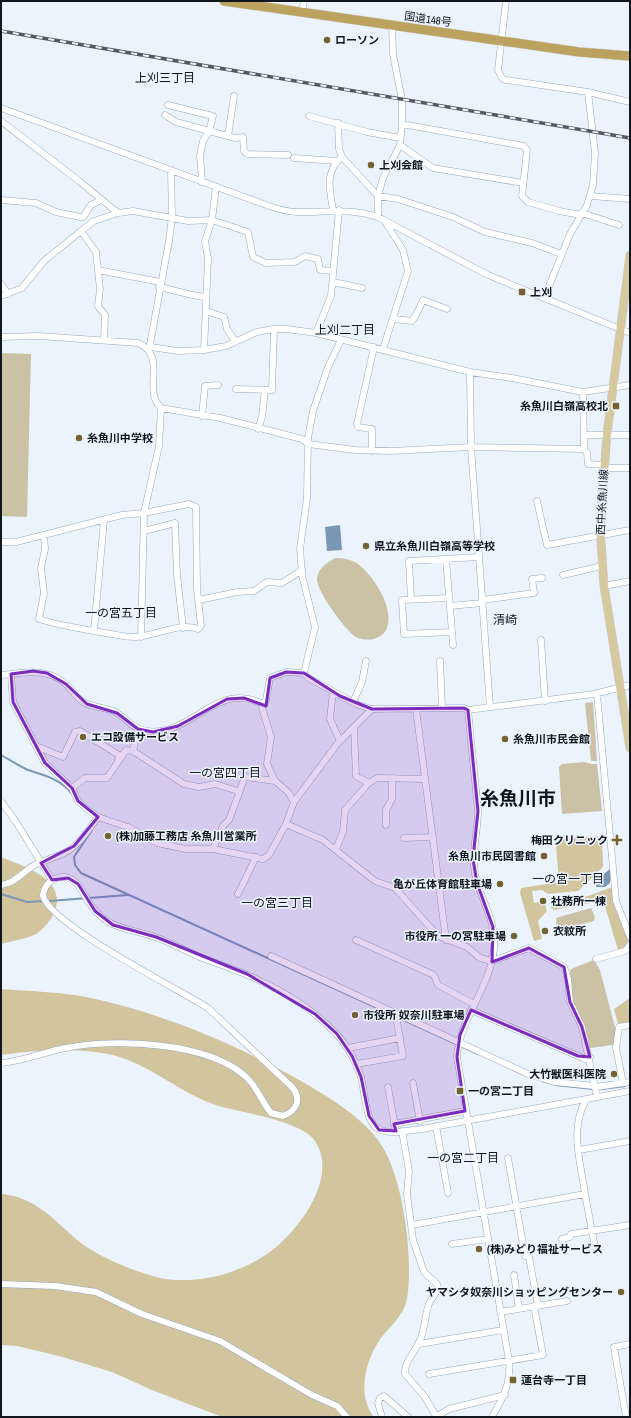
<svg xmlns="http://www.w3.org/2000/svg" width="631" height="1418" font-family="'Archivo Narrow','Noto Sans JP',sans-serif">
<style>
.green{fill:#cbc1a5}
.forest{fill:#d2c49d}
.water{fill:#7a97b4}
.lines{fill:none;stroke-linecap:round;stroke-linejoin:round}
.stream{stroke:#7a97b4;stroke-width:2}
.minor-casing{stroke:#96a9bd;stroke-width:7}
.major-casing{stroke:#cfd0d2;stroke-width:9}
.highway-casing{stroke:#cfd0d2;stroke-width:10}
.minor{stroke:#fff;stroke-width:6}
.major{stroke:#d6c89f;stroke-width:8}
.highway{stroke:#bba35f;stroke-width:9}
.rail-casing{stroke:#525961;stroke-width:3.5}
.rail{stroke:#ebf3fc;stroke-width:2;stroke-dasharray:6;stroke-linecap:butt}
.marked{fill:#7b2cbf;fill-opacity:0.2;stroke:#7b2cbf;stroke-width:3;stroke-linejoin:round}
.poi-dot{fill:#746331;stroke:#ebf3fc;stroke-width:1.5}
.labels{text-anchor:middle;stroke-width:3;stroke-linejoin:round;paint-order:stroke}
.street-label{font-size:11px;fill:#0f161d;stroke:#ebf3fc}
.poi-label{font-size:11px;font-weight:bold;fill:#0f161d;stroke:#ebf3fc;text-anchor:start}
.neighbourhood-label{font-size:12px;fill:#0f161d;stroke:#ebf3fc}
.town-label{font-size:19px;font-weight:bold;fill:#0f161d;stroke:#ebf3fc}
</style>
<rect width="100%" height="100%" fill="#ebf3fc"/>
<!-- green -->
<path class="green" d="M1,353L31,354L27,517L1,516Z
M335,558C343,558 351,559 358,564C374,576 396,610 386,630C383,635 379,637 374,639C369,640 361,640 356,637C346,632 315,589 317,578C319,567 327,563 335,558Z
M593,702L597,761H591L585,703Z
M585,762L591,764H597L602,811L562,814L559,767L562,764Z
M591,908L595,917L594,921L559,930L557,928L556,918Z
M594,960L600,970L616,1031L613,1045L590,1048L584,1025L573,1001L570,971L571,969Z"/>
<!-- forest -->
<path class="forest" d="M597,836L602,840L603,867L578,891L548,894L542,890L532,891L534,903L544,901L547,911L538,921L542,939L534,941L520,893L521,888L559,882L556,846L559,839Z
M1,857C16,863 36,870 47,880C66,897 55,921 36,934C27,939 11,941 1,944Z
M610,888L613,889L629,941L625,948L620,951L618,950L604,903L601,901L554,910L551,908L554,900L582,898Z
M1,989C29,991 59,992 86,997C164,1013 240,1046 308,1085C333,1100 360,1116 378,1140C403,1172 414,1259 407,1299C403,1319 385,1329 376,1346C364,1367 358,1397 374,1417H222L152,1390L112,1372L59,1356L17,1346L1,1345V1194C37,1197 55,1222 81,1243C100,1258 152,1280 177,1280C207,1281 238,1273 264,1256C296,1236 340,1178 315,1141C302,1121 243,1113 219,1106C180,1094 148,1062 108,1054C73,1047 36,1050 1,1055Z
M630,998V1022L618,1024L614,1009Z"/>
<!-- water -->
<path class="water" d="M340,525L342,550L327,551L325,527Z
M611,868L610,883L605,887H596L597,880Z"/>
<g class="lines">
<!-- stream -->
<path class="stream" d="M1,755C10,760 19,766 28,770C43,775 61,779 71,793
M92,830L74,857L75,865L81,873L478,1054
M1,894L27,902L45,901
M49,901L128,895
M542,1081L556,1085L593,1089
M602,1089L625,1086"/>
<!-- minor casing -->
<g class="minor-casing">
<path id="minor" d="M506,1L498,70L502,78L506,80L588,92L630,102
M302,12L304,1
M392,26L393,54L402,100V124
M168,105L213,116L209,131L203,141L200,156L202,182
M1,108L269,206C278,209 288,212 297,212C328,213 347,207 378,217L488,275L630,333
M165,115L176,122L235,138L243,137L244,151L247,154L288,155
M309,116L367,132L400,138
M1,121L79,181L118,213
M338,123L339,149L342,157L378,196L398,199L453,217L485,232L532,243L561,254
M228,136L234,96
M400,145L433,168L523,183
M294,158L337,161
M591,196L630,199
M1,200L36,203L56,212L80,217H83L91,205L101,200
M333,210C330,191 324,171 342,157
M582,213L619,225
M378,217V196L383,178L400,145L402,124L524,146L527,150L522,196L528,202L559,211L581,215
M81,231L96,252L100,289L98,306L105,315L104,340
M98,270L160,282
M333,282L362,288
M1,284L8,294
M159,287C175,290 190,296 205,297
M1,296L22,288L44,261L81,231L94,221L118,213L133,211L188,221L212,220L248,232L253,257L266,263L295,262L305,256L318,259L320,270L333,271
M545,296L570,234L587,205L593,185L595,153L588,92
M206,311L224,317L227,329L235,341
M394,319L412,321L416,315L423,300L447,309
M316,333L331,296L339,210
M1,337L39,336L138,343C168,355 142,391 161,408L220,418L302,439L308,444L355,450L391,451L471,447L584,449L583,392
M151,347L178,351L204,350L226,346L257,332L273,329H287L316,333L470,372L512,378L583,392L630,385
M383,349L408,271L403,250L384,220
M149,350L169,241L172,217L171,170
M204,350L208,258L205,241L212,220L216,187
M470,372L471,447L490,707
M236,389L272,390L274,329
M202,416L205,386L218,385
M258,429L262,417L265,390
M584,435H630
M584,449L587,453L588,464L604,465
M372,451V429L358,427L357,424L374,347
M604,468H630
M537,501L547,545L630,530
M144,531L175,523L177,575L183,628
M1,542H16L122,515L144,513L189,504L196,507L197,589L201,626L198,629C180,622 155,636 136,637C126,638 115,634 105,633C83,629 61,626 39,619L44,593L41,568L45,549L44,535
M446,559L452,632
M563,575L602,566
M604,586L630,581
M449,598L402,600L404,634L452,632L453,645
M411,599L409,561L479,557
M199,600L237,592L254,591L267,582L282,583L302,570
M482,600L534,593L532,579L542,578
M450,606L482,603
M94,631L104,520
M141,637L144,513L159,446L161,408
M541,640L545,701
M440,661L442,708
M304,673L315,627L302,575L300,549L307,498L308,438L313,411L328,367L341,340
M1,675L11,674
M333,692L330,719L340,741
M597,694L616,901L630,937
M353,702L362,682L366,661
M263,704C215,680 192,737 147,731C131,728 130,721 117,713C107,707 95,708 85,703C78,700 73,692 68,686C52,670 32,671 11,674L13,702L45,763L72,788L78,801L87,809L98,817L128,827L157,843L186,849H213L263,859L269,855L286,824L294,802L338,743L372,709
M416,709L446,940
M468,710L478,811C478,832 471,853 475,874C480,899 497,921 494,948C491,987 460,1017 457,1057L509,1361C511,1384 503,1398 492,1417
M354,728L356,776L369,783
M36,746L63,757L75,732L80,731L119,755L118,760
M133,751L138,729
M72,788L85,778H107L126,750L133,751L184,784L199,787L215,784L238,791
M1,801L16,822L52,880
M294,802L288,792L275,781L267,764L271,737L262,708L266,700L270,678L286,672L304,673L307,677L356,704L372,709L464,708L468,710L594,694L630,685
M286,824L323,840L375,881L395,888L438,936L467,947L480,958L492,961L529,948L564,967L568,979L570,1002L582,1027L597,1097
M386,825V810L392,799V778
M404,838L433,837
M213,849L223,826L229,820L245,777L275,781
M336,849L343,832L345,810L369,783L377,778L424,779
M1,885C15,883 22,873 33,866C42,861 54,858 64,853C80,845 88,830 98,817
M238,894L256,857
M356,940L434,975L438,985L474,1004
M271,956L528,1074L555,1082L595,1086
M596,959L625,951L630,945
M471,1010L578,1056L585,1059L590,1057
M348,1048L400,1038
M1,1063C23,1061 44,1052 66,1048C114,1038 207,1042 245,1076C257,1086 261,1101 271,1113L283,1116C297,1111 302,1099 292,1087L208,1008C177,988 52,926 43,896C44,881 61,871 74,881C79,885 83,892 86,898C107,932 125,926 158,938C174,944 189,953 205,959C239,971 271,983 301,1004C321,1018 342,1035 353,1058C356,1064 359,1071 361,1077C365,1091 365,1120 377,1128C388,1136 409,1130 422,1129L630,1091
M356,1064L403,1056L397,1022L401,1015
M413,1083L420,1121
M623,1083L616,1048L619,1027L630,1025
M388,1087L395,1127
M596,1087L630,1082
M394,1124L465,1111
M436,1126L448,1193
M402,1131L409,1171L407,1194L413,1240L424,1272L437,1284L438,1288C436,1295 429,1300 428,1307C424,1320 425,1334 417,1346C412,1356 404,1363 405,1374L425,1397L436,1416
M579,1150L630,1141
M508,1158L525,1256
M585,1194L594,1242
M412,1225L585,1194C581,1163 569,1129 586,1100
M562,1239L570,1237L571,1234L630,1225
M452,1244L488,1239
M529,1257L538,1306
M514,1275L519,1309
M1,1284L55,1286L96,1292L142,1314L220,1341L312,1395L337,1406L347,1417
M500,1312L567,1301
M419,1344L503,1330
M429,1374L543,1355L534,1306
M382,1417L378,1403L380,1398L384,1396L408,1417
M436,1417L449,1409L505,1395
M626,1417L614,1347L630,1344"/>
</g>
<!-- major casing -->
<g class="major-casing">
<path id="major" d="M630,255L607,434L600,527L604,586L630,748"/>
</g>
<!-- highway casing -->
<g class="highway-casing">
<path id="highway" d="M224,1L579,52L630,56"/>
</g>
<!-- minor -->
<use href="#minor" class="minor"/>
<!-- major -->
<use href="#major" class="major"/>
<!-- highway -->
<use href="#highway" class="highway"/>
<!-- rail casing -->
<g class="rail-casing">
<path id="rail" d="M1,31L630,138"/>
</g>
<!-- rail -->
<use href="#rail" class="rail"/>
</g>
<!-- marked area -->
<path class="marked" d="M33,671L47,673L66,684L87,704L117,713L138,729L153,732L178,726L227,699L244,698L266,706L270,678L286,672L304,673L340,696L372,709L464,708L468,710L478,811L473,859L477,883L493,927L492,962L529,948L564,967L570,1002L582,1027L590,1057L578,1056L471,1010L460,1035L457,1057L465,1111L394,1124L396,1131L379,1130L369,1116L361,1077L352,1056L337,1034L315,1014L247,974L156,937L113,925L95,911L78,884L68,878L52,880L41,863L74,846L98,817L78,801L72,788L45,763L13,702L11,674Z"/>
<!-- markers -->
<g class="poi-dot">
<circle cx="327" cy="40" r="4"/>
<circle cx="371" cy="165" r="4"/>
<rect x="518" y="288" width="8" height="8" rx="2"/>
<rect x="612" y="402" width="8" height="8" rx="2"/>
<circle cx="79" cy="438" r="4"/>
<circle cx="366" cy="546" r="4"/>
<circle cx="83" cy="737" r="4"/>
<circle cx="505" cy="739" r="4"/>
<circle cx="108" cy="836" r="4"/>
<path d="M615 834h4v4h4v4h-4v4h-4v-4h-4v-4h4z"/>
<circle cx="544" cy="856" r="4"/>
<circle cx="500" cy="884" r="4"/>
<circle cx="543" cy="901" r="4"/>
<circle cx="545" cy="931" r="4"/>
<circle cx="514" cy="936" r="4"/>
<circle cx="355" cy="1015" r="4"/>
<circle cx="614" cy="1074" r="4"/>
<rect x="456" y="1087" width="8" height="8" rx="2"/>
<circle cx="479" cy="1249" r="4"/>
<circle cx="621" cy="1292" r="4"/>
<rect x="509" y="1376" width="8" height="8" rx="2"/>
</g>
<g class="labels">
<!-- street labels -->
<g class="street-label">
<text transform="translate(428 19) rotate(8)" y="4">国道148号</text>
<text transform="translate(602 502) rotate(-87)" y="4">西中糸魚川線</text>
</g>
<!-- poi labels -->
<g class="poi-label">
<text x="335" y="44">ローソン</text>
<text x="379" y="169">上刈会館</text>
<text x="530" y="296">上刈</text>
<text x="608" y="410" text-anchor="end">糸魚川白嶺高校北</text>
<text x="87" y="442">糸魚川中学校</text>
<text x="374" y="550">県立糸魚川白嶺高等学校</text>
<text x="91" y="741">エコ設備サービス</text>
<text x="513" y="743">糸魚川市民会館</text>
<text x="116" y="840">(株)加藤工務店 糸魚川営業所</text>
<text x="608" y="844" text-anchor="end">梅田クリニック</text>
<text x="536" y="860" text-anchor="end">糸魚川市民図書館</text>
<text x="492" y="888" text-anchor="end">亀が丘体育館駐車場</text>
<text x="551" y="905">社務所一棟</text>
<text x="553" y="935">衣紋所</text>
<text x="506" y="940" text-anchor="end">市役所 一の宮駐車場</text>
<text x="363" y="1019">市役所 奴奈川駐車場</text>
<text x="606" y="1078" text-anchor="end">大竹獣医科医院</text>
<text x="468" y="1095">一の宮二丁目</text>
<text x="487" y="1253">(株)みどり福祉サービス</text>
<text x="613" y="1296" text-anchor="end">ヤマシタ奴奈川ショッピングセンター</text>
<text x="521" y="1384">蓮台寺一丁目</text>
</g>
<!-- neighbourhood labels -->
<g class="neighbourhood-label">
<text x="165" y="82">上刈三丁目</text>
<text x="345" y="334">上刈二丁目</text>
<text x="121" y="617">一の宮五丁目</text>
<text x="505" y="624">清崎</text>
<text x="225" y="777">一の宮四丁目</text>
<text x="568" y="883">一の宮一丁目</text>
<text x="277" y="907">一の宮三丁目</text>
<text x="463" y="1162">一の宮二丁目</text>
</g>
<!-- town labels -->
<g class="town-label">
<text x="518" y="805">糸魚川市</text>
</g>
</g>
<!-- border -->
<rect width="631" height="1418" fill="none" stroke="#0f161d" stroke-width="4"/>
</svg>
